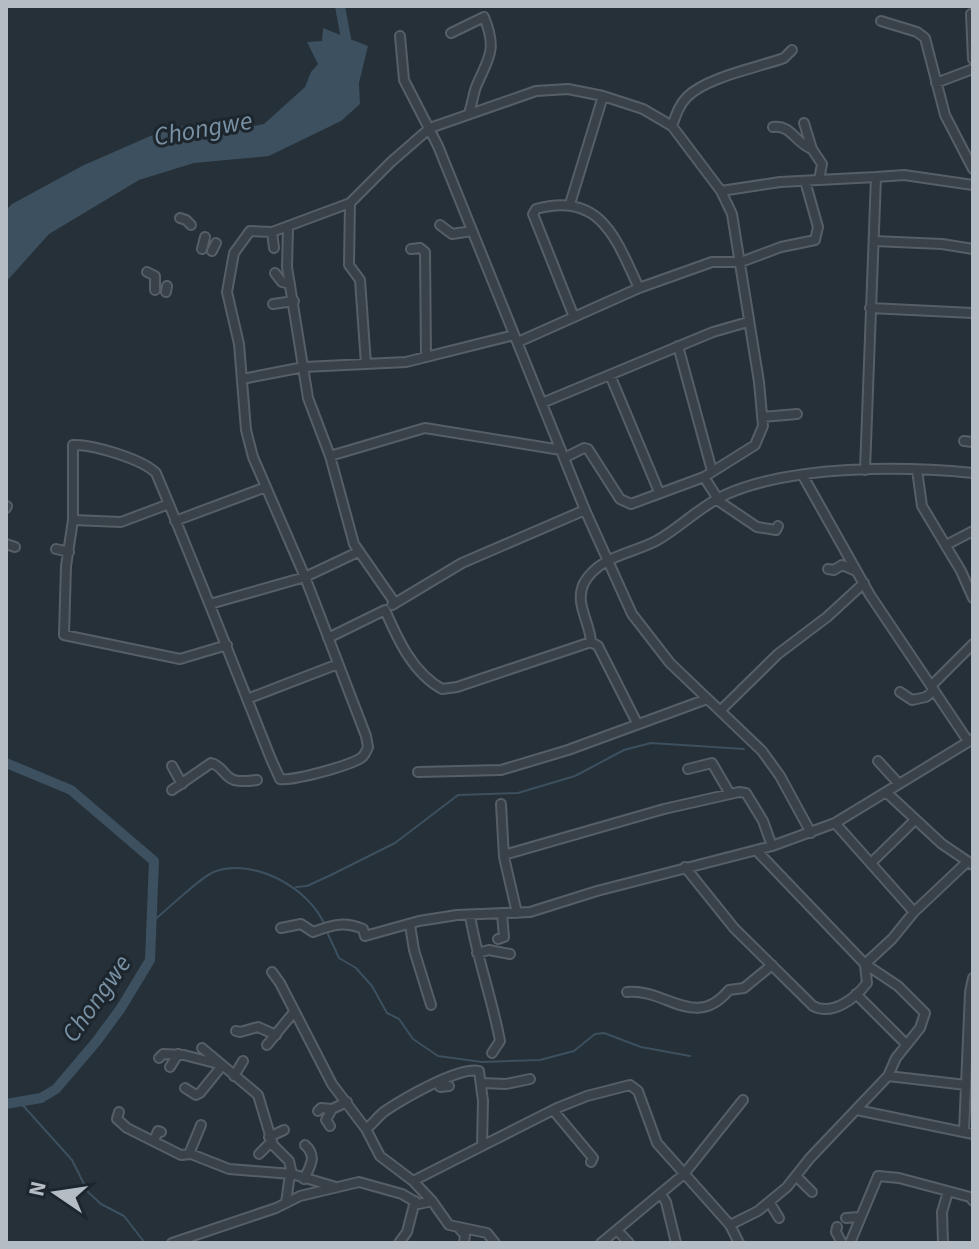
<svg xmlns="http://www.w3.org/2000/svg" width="979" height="1249" font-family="'Source Sans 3',sans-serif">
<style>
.water{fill:#3d505f}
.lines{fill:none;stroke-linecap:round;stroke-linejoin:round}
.stream{stroke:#3d505f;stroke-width:2}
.river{stroke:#3d505f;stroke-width:10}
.minor-casing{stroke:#575f66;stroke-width:12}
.minor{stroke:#394149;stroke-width:8}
.labels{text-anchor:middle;stroke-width:6;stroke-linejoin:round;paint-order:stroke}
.water-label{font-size:26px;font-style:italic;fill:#7891a4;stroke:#1e262d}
</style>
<rect width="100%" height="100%" fill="#253038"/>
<!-- water -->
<path class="water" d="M323,28L368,46L359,83L360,104L341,121L269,156L194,163L139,180L49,234L6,282V210L12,204L84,165L155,134L186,125L232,130L264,124L305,87L311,72L318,64L307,42L322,41Z"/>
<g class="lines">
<!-- stream -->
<path class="stream" d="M296,887L307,886L331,875L395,843L458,795L518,793L575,776L624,750L651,743L744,749
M152,922C167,910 201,876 216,871C255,858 311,889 325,926
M327,932L339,958L356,968L372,986L387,1013L399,1019L413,1039L438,1056L482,1062L540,1060L574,1051L595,1034L604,1033L641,1047L690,1056
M19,1101L72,1160L88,1192L101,1204L124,1216L145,1243"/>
<!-- river -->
<path class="river" d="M340,6L346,39L342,52
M6,763L71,790L154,861L150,960L121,1008L96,1042L56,1089L41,1098L6,1104"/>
<!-- minor casing -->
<g class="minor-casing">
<path id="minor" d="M971,14L973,59
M881,21L917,32L925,38L945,115L973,169
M451,33L484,17C498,51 488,58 476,87C473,95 472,105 469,113
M400,36L404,80L438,146L585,510L632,614L670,663L762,751L780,776L811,833
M936,83L973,69
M804,123L812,149L822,164L819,180
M672,126C676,115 679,105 687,97C707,77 756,68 784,58L792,50
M773,127C791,124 796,144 812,149
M721,191L780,182L876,177
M350,203L349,265L360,280L366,364
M570,204L603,96
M180,218L186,220L191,225
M440,225L452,234L472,231
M288,228L287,267L308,398L330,456L354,544L395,603
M272,232L274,248
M874,241L942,244L973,249
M202,249L205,237
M411,249L420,248L425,252L426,357
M212,251L216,243
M147,272L155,276V290
M275,273L282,282L290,284
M166,292L167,286
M273,304L294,301
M870,308L973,313
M574,317L533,214L536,209C601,191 616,239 639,288
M518,342L639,288L712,262H741L781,247L815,240L818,227L805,181
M678,346L712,471
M610,375L659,492
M242,379L304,367L406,362L514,335
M542,403L713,332L748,322
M762,417L797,414
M964,441L973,442
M330,456L425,428L561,450
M865,470L876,177L904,175L973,185
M917,470L922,506L961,571L973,598
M803,476L870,595L968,741
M704,477L718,499
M717,500L757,527L776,530L778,526
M6,508L7,506
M73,520L121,522L169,504
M175,521L266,487
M6,544L15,547
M946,545L973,531
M56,549L69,552
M828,569L834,570L842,565L856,571
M210,604L305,577L358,552
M392,605L462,563L585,510
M328,638L385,610C398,640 413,673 442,689L457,687L591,642L598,646L637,723
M591,642C590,622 574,603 584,583C599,556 631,554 656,541C680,528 701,505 727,494C794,465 901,466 973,473
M227,645L180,659L64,635L66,566L73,520V445C92,444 142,459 156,473C196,568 233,664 271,759L280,779C294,781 348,766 361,758C365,755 366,752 368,747L366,736L305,577L253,457L246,430L239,344L227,292L234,253L250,231L272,232L350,203L391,162L430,128L536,91L568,89L603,96L643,109L672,126L721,191L732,214L759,382L763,426L755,445L704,477L631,504L620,499L588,449L584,448L564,458
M931,686L973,644
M900,692L912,700L926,697L934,690
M247,699L338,664
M721,710L778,654L827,617L864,583
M878,761L899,784
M172,766L182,784
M688,769L712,763L730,794
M418,772L501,770L568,750L707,699
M172,790L211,763C223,766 224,777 234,780C241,782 250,781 257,780
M886,792L942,844L973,865
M501,804L504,857L517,913
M835,823L914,912
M504,855L664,809L739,792L746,793L763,821L772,846
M872,862L915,820
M685,867L734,928L813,1006C832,1016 855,999 867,983L865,965
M470,916C477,958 492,998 500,1041L492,1053
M410,925L414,950L431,1005
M281,928L301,924L313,932C332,925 344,921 363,929L365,936L419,921L457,915L530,912L597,891L772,846L835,823L973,739
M498,939L504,937L502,914
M477,953L489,950L510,954
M865,964L892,939L914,912L967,862
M272,972L280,983L332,1084L366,1129
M627,992C666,988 695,1031 729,990L744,988L772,965
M856,994L906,1044
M236,1031L240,1032L258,1027L276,1035
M267,1045L294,1012
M202,1048L258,1095L273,1145L289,1161L292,1174L336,1187
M159,1058L163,1054L184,1055L215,1063
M170,1067L178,1054
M234,1076L243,1061
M888,1076L966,1085
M437,1082L440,1087L449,1086
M482,1083L506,1084L530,1079
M185,1088L196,1095L200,1093L221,1067
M553,1110L593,1158L591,1162
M857,1110L973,1134
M318,1111L321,1108L332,1109
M119,1112L117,1119L127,1128L181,1155L191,1154L229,1169L292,1174
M330,1126L326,1120L332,1109L347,1102
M964,1132L970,992L973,978
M269,1137L284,1130
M154,1141L158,1131L161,1132
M482,1146L483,1101L479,1071C459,1066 403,1099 385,1111C378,1116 373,1124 366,1129L380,1156L413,1181L432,1201L449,1225L487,1233L495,1243
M189,1154L201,1125
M259,1154L271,1142
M796,1176L812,1192
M304,1179C311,1165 317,1156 305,1145
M413,1181L557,1108L587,1096L630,1085L638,1091L657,1143L730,1225L739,1243
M661,1194L666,1202L676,1243
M286,1203L290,1174
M770,1203L779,1218
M846,1218L859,1217
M730,1225L758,1211L787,1187L810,1158L888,1076L896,1058L920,1028L925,1013L898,986L865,964L756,850
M458,1227L465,1235L464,1243
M837,1227L836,1232L842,1243
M617,1230L629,1243
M172,1243L276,1208L300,1196L359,1182L402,1194L419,1204L432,1201
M399,1243L407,1232L415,1201
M601,1243L684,1174L743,1100
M850,1243L878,1176L899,1178L970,1197L973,1201
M943,1243L942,1212L948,1192"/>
</g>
<!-- minor -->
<use href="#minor" class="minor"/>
</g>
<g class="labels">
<!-- water labels -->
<g class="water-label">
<text transform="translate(203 128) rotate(-10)" y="9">Chongwe</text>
<text transform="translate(96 998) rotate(-55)" y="9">Chongwe</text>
</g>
</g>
<!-- border -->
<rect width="979" height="1249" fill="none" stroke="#b4bdc4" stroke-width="16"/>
<!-- north arrow -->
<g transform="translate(56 1193) rotate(283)" stroke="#1e262d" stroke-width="6" paint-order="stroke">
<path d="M0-6L14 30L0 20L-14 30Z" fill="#b4bdc4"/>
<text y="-12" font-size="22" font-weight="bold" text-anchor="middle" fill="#b4bdc4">N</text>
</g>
</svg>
